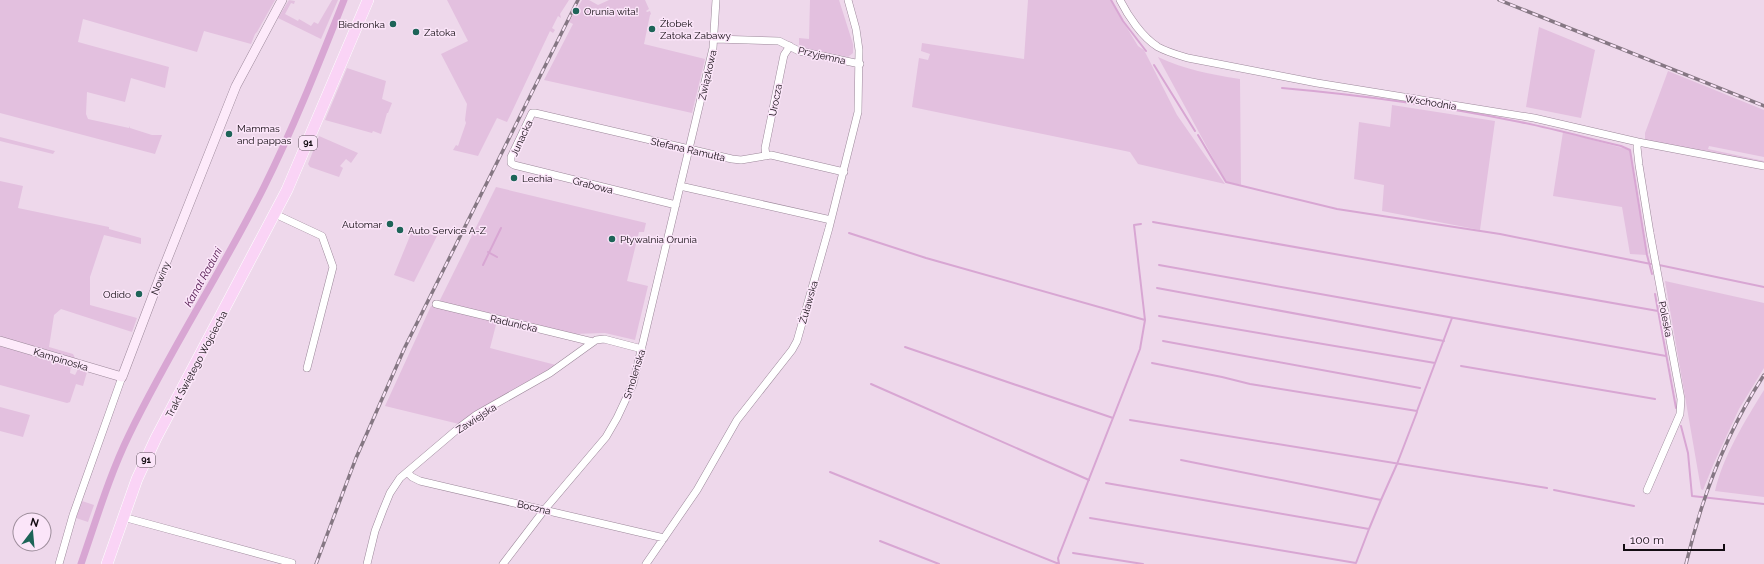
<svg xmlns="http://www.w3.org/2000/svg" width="1764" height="564" font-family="Raleway,sans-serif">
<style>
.green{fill:#e3c0df}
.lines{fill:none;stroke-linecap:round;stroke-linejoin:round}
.stream{stroke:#d8a6d3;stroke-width:2}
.canal{stroke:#d8a6d3;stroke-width:7}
.street-casing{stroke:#9c889a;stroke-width:8}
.secondary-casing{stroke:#9c889a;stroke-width:10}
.primary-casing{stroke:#fff;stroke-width:12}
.street{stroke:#fff;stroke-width:7}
.secondary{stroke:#fdeafa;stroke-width:9}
.primary{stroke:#fad4f6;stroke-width:11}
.rail-casing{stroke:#857783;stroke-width:3.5}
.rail{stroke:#fbe5f9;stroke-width:2;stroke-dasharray:6;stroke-linecap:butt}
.poi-dot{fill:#1d6458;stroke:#fbe5f9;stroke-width:1.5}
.labels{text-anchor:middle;stroke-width:3;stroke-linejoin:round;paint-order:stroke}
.shield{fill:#fbe5f9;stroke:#584c57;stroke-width:1}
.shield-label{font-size:9px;font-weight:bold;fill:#120b11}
.poi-label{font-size:10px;fill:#120b11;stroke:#fbe5f9;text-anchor:start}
.street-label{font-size:10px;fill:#120b11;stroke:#fbe5f9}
.water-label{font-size:11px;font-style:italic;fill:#4d124a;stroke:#fbe5f9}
</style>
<rect width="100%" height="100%" fill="#eed8eb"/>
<!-- green -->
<path class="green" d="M0,0H275L257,32L255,34L251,44L204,31L197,52L83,19L78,42L169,67L165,88L131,78L125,102L87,92L86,114L88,119L129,128L130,126V128L152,135H162L155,154L0,113Z
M289,0L295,1L294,4L291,3L285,14L298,21L299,19L311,26L314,22L318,24L332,0H338L321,39L278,18Z
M447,0H569L560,14L561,18L558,16L552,28L555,30L553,33L550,31L507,122L497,118L478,156L453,150L456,145L458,146L466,123L465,120L467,104L441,54L468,41Z
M582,0H589L598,5L609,0H645L649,9L646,11L647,12L650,11L651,14L650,15L644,44L705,59L692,113L544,80L573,24L569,22Z
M810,0H839L853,44V53L848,57L799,47V38L809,39Z
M1028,0H1110L1138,46L1144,50L1177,115L1225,184L1138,164L1130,152L912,107L919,58L928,60L930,54L921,51L922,43L1024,59Z
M1539,27L1595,50L1581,118L1526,107Z
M1158,57C1186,70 1209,74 1240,79L1241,185L1226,182Z
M347,68L386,81L382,99L392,103L388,113H387L381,134L373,131L372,133L325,120Z
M1668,71L1764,110V157L1709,146L1708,149L1764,161V163L1645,140V133Z
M1392,105L1495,121L1480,230L1382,211L1384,185L1354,179L1359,122L1390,127Z
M1563,132L1630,150L1647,255L1630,254L1622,207L1553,196Z
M319,136L358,153L351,163L346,159L340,166L343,168L339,177L310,167L308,164Z
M0,137L55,151L53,154L4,142L0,141Z
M0,181L23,186L18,208L109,227V229L141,238V244L104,235L90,277V305L137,318L132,332L61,309L54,315L49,347L73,354L75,358L83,361L82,363L0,338Z
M496,187L646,223L644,232H639L627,281L648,286L635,340L605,333L572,334L439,302Z
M412,231L437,236L414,282L394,275Z
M1665,281L1764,303V368L1739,409L1714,463L1703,490L1701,489Z
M431,306L497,321L490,348L556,365L459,424L385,406Z
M0,344L71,366L70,373L75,375L78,369L87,372L83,386L76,384L70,402L67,403L0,385Z
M1764,390V497L1715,491C1723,456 1745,421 1764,390Z
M0,407L30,415L23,437L0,431Z
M82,501L94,505L88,522L76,518Z"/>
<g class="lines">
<!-- stream -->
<path class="stream" d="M1111,0L1123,21L1146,51
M1154,65L1195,131
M1282,88C1361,95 1441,106 1520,122C1554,129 1587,138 1621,146L1630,150L1647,255L1652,274
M1198,135L1226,182L1337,209L1500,234L1651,264
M1153,222L1658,311
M849,233L926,258L1145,320
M488,252L497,257
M483,265L501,228
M1159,265L1666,356
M1659,265L1764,287
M1157,288L1444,341
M1655,294L1676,408
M1159,316L1435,363
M1163,341L1420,388
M905,347L1113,418
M1152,363L1222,377L1250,384L1417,411L1452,318
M1461,366L1655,399
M871,384L1089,480
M1130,420L1547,488
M1681,426L1688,453L1692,496L1764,504
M1181,460L1381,500L1397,464L1417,412
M830,472L1059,564
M1106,483L1369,529L1381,500
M1554,490L1634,506
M1090,518L1356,563L1369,529
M880,541L939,564
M1073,553L1143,564
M1059,564L1058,558L1140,349L1145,320L1134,225L1141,224"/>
<!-- canal -->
<path class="canal" d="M81,564C96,521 109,476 129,435C170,350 222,271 264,187C294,127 319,63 344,0"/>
<!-- street casing -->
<g class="street-casing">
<path id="street" d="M1120,0C1128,16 1142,37 1158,47C1167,52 1178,55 1188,58L1317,83L1534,118L1638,142L1764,166
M715,39L779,41L799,51L860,64
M1638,142L1637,147L1639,165L1650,233L1681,399L1680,414L1647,490
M766,156L765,148L784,55L790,46
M680,186L831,220
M676,205L514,165L511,163V157L532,113H535L732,159L741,160L771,155L844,172
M275,214L322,236L333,267L307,368
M436,304L593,342
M407,472L412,477L420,481L664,538
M123,517L292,563
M59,564L73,515L122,377
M367,564L375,531L383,510L390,493L400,478L460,427L476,415L550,373L596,340L604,339L642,349
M503,564L545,509L606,437L617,418L633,384L713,48L716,0
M646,564L697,490L737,420L792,350L797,341L829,228L858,112L859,50L856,29L848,0"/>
</g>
<!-- secondary casing -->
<g class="secondary-casing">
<path id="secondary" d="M0,341L122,377L160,277L236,86L282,0"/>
</g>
<!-- primary casing -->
<g class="primary-casing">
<path id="primary" d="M107,564L137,479L156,438L287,190L368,0"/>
</g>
<!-- street -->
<use href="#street" class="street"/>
<!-- secondary -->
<use href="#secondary" class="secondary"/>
<!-- primary -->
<use href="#primary" class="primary"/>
<!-- rail casing -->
<g class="rail-casing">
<path id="rail" d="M1499,0L1764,106
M316,564L356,458L405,347L578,0
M1686,564C1702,496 1726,433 1764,375"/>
</g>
<!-- rail -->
<use href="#rail" class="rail"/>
</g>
<!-- markers -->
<g class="poi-dot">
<circle cx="576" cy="11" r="4"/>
<circle cx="393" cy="24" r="4"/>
<circle cx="652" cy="29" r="4"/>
<circle cx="416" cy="32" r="4"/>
<circle cx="229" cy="134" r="4"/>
<circle cx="514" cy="178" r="4"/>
<circle cx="390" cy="224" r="4"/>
<circle cx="400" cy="230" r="4"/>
<circle cx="612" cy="239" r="4"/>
<circle cx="139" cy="294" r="4"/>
</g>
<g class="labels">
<!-- shield labels -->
<g class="shield">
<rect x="299" y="136" width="18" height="14" rx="3"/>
<rect x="137" y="453" width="18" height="14" rx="3"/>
</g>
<g class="shield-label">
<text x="308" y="146">91</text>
<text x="146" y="463">91</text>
</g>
<!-- poi labels -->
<g class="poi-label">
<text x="584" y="15">Orunia wita!</text>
<text x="660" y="27">Żłobek<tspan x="660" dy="12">Zatoka Zabawy</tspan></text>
<text x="385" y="28" text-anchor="end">Biedronka</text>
<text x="424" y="36">Zatoka</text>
<text x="237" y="132">Mammas<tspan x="237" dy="12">and pappas</tspan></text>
<text x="522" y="182">Lechia</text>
<text x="382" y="228" text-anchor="end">Automar</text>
<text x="408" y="234">Auto Service A-Z</text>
<text x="620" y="243">Pływalnia Orunia</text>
<text x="131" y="298" text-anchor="end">Odido</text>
</g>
<!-- street labels -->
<g class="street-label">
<text transform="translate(822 55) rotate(13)" y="4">Przyjemna</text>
<text transform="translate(707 75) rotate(-77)" y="4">Związkowa</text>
<text transform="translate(775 100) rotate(-79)" y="4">Urocza</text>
<text transform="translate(1431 102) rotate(9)" y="4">Wschodnia</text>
<text transform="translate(521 138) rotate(-65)" y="4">Junacka</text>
<text transform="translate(688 149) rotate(13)" y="4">Stefana Ramułta</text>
<text transform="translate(593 185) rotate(14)" y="4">Grabowa</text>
<text transform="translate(160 278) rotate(-68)" y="4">Nowiny</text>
<text transform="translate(808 302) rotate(-74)" y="4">Żuławska</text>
<text transform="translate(1666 319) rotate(79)" y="4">Poleska</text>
<text transform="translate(514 323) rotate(13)" y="4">Radunicka</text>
<text transform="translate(61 359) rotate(17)" y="4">Kampinoska</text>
<text transform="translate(196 364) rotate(-62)" y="4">Trakt Świętego Wojciecha</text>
<text transform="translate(634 374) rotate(-73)" y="4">Smoleńska</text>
<text transform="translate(476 418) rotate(-33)" y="4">Zawiejska</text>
<text transform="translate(534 507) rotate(13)" y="4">Boczna</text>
</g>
<!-- water labels -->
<g class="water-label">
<text transform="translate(203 277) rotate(-61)" y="4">Kanał Raduni</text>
</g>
</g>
<!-- north arrow -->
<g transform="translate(32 532) rotate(16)"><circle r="19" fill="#fbe5f9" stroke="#9e8e9c"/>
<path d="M0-3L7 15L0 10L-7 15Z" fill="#1d6458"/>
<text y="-6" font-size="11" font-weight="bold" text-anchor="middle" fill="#120b11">N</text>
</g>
<!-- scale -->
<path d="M1624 544v6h100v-6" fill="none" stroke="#120b11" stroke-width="2"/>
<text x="1630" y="544" font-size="12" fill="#120b11" stroke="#fbe5f9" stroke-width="3" paint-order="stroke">100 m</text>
</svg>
